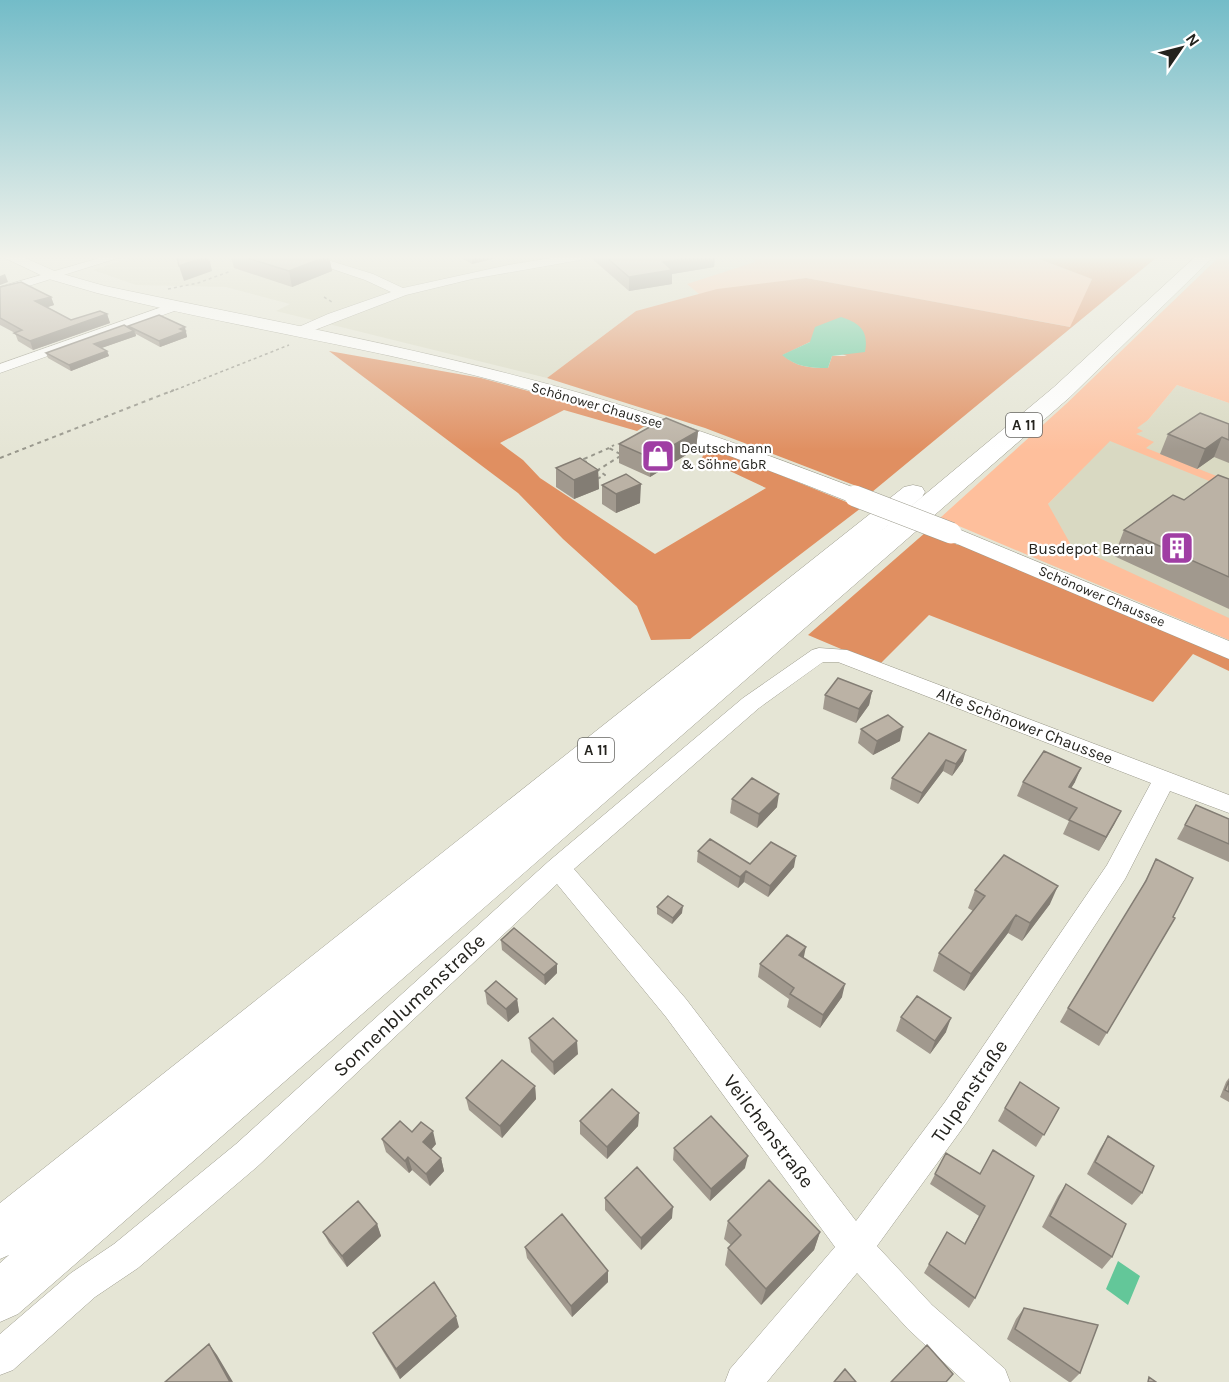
<svg xmlns="http://www.w3.org/2000/svg" width="1229" height="1382" font-family="Karla,sans-serif">
<style>
.built{fill:#d9d9c2}
.green{fill:#febf9c}
.forest{fill:#e08f61;fill-rule:evenodd}
.water{fill:#63c799}
.lines{fill:none;stroke-linecap:round;stroke-linejoin:round}
.minor-casing{stroke:#9c9b8d;stroke-width:1}
.major-casing{stroke:#9c9b8d;stroke-width:1}
.highway-casing{stroke:#9c9b8d;stroke-width:1}
.path-far1{stroke:#97968b;stroke-width:1.5;stroke-dasharray:3 3;stroke-linecap:butt}
.path{stroke:#97968b;stroke-width:2;stroke-dasharray:4 4;stroke-linecap:butt}
.minor{fill:#fff;fill-rule:evenodd}
.major{fill:#fff;fill-rule:evenodd}
.highway{fill:#fff;fill-rule:evenodd}
.major-bridge-casing{stroke:#9c9b8d;stroke-width:22;stroke-linecap:butt}
.major-bridge{stroke:#fff;stroke-width:21}
.wall{fill:#a1998e}
.shaded-wall{fill:#837d74}
.building{fill:#bbb2a5;stroke:#837d74;stroke-width:1.5}
.labels{text-anchor:middle;stroke-width:4.5;stroke-linejoin:round;paint-order:stroke}
.far-street-label{font-size:14px;fill:#24231e;stroke:#fff}
.far-poi-label{font-size:14px;fill:#24231e;stroke:#fff;text-anchor:start}
.shield{fill:#fff;stroke:#666562;stroke-width:1.5}
.shield-label{font-size:15px;font-weight:bold;fill:#24231e}
.poi-label{font-size:16px;fill:#24231e;stroke:#fff;text-anchor:end}
.street-label{font-size:16px;fill:#24231e;stroke:#fff}
.near-street-label{font-size:20px;fill:#24231e;stroke:#fff}
</style>
<rect width="100%" height="100%" fill="#e5e5d5"/>
<!-- built -->
<path class="built" d="M134,257H1123L1071,327L806,278L717,289L636,311L547,378L276,311L290,304L226,287L136,285L93,270Z
M1177,385L1229,403V640L1023,553L1048,504L1110,440L1148,420Z"/>
<!-- green -->
<path class="green" d="M754,257H1034L1092,279L1071,327L806,278L699,294L687,284L755,262Z
M1219,257H1229V403L1177,385L1148,420L1137,428L1143,431L1136,434L1154,442L1146,448L1229,481V489L1110,441L1048,504L1071,545L1229,618V640L940,518L1066,404Z"/>
<!-- forest -->
<path class="forest" d="M1034,257H1157L872,492L705,428L547,378L636,311L717,289L806,278L1070,327L1092,279ZM810,342L847,356H832L828,368C810,368 796,367 783,355Z
M329,351L481,378L648,424L637,431L564,410L500,443L523,460L540,478L655,554L766,488L702,458L707,445L861,508L690,639L651,640L637,606L563,539L518,493Z
M926,532L958,545L960,542L1229,658V671L1193,654L1153,702L929,615L879,665L808,635Z"/>
<!-- water -->
<path class="water" d="M841,317C860,323 869,331 865,352L832,356L828,368C810,368 796,367 782,355L810,342L815,327Z
M1118,1261L1140,1276L1128,1305L1106,1289Z"/>
<g class="lines">
<!-- minor casing -->
<g class="minor-casing">
<path id="minor" d="M103,257H121L0,295V287Z
M309,257H318L373,274L403,288L508,265L557,257H586L580,260L472,279L406,295L299,336L294,335V329L328,314L391,292L365,280L309,261Z
M176,302L180,303V309L0,373V364Z
M819,648L847,650L1229,795V813L1170,791L1125,879L967,1122L877,1246L932,1305L1005,1369L1010,1382H965L908,1329L857,1273L767,1382H725L730,1369L835,1247L666,1017L557,884L258,1166L138,1268L95,1297L13,1370L0,1375V1334L71,1273L114,1244L236,1144L549,861L743,698L812,650ZM823,662H838L1151,783L1107,865L945,1102L856,1221L686,999L574,869L759,708Z"/>
</g>
<!-- major casing -->
<g class="major-casing">
<path id="major" d="M3,257H23L59,273L105,286C252,317 400,344 544,383C653,412 758,451 863,491L866,496L863,501H847C724,452 602,408 473,375C349,344 221,324 97,293L49,279Z
M951,526L1229,641V659L943,538L940,533L943,528Z"/>
</g>
<!-- highway casing -->
<g class="highway-casing">
<path id="highway" d="M1195,257H1213L1070,397L18,1314L0,1322V1263L9,1255L0,1259V1203L904,487L913,485L922,487L925,492L922,497L869,541L1054,387Z"/>
</g>
<!-- path-far1 -->
<path class="path-far1" d="M168,289L198,283L231,271
M324,297L332,302
M170,392L289,345"/>
<!-- path -->
<path class="path" d="M0,458L174,390
M583,463L587,461L584,459L609,448
M597,479L605,475L598,470L622,455L609,448L614,445"/>
<!-- minor -->
<use href="#minor" class="minor"/>
<!-- major -->
<use href="#major" class="major"/>
<!-- highway -->
<use href="#highway" class="highway"/>
<!-- major-bridge casing -->
<g class="major-bridge-casing">
<path id="major-bridge" d="M855,496L951,533"/>
</g>
<!-- major-bridge -->
<use href="#major-bridge" class="major-bridge"/>
</g>
<!-- wall -->
<path class="wall" d="M231,257H329L332,271L292,287L234,268Z
M460,257H500L472,264Z
M590,257H715L714,267L672,274V284L629,291Z
M0,287L51,297L54,305L47,307L71,320L107,314L110,323L33,350L18,341L15,333L0,325Z
M128,326L187,333H186L187,337L160,347L136,334V336L101,348L107,351L109,356L71,371L48,358L46,353L129,328Z
M1229,424V463L1214,457L1197,469L1160,454L1168,434Z
M698,431L696,449L650,477L619,463V444Z
M556,468L598,470L599,489L574,499L556,487Z
M1229,479V609L1114,556L1124,530L1184,500Z
M602,485L640,503L616,513L602,504Z
M872,691L869,705L856,723L823,709L825,695Z
M861,729L900,741L873,755L858,743Z
M929,733L963,761L952,776L943,771L918,804L890,789L892,778Z
M1023,782H1075L1071,788L1121,811L1099,851L1063,834L1069,821L1017,796Z
M732,799L777,807L757,828L730,813Z
M1196,805L1229,819V862L1177,839Z
M698,851L750,864L794,867L768,897L744,882L738,888L697,862Z
M1156,859L1173,917L1175,918L1099,1046L1060,1022L1068,1008L1141,889Z
M975,890L1050,904L1022,941L1008,933L964,991L933,971L939,953L973,911L968,908Z
M657,907L682,913L672,924L657,914Z
M501,940L557,973L545,985L502,950Z
M803,957L842,997L820,1028L787,1007L789,999L758,977L760,964Z
M485,991L517,999L519,1012L508,1022L487,1004Z
M901,1017L946,1032L930,1054L896,1031Z
M529,1038L578,1054L554,1075L531,1052Z
M1229,1078V1102L1220,1097L1226,1082Z
M535,1086L536,1099L502,1138L469,1110L466,1098Z
M1005,1108H1059L1036,1147L998,1121Z
M639,1113L638,1126L607,1159L580,1134V1121Z
M412,1132L436,1144L431,1150L441,1158L444,1171L430,1186L412,1170L409,1173L386,1152L382,1139Z
M1108,1136L1142,1193L1132,1205L1087,1174L1100,1149Z
M674,1148L745,1168L710,1201L673,1160Z
M993,1150L975,1298L969,1308L924,1273L947,1232L964,1244L979,1216L930,1184L946,1153L980,1174Z
M1066,1184L1112,1257L1102,1269L1042,1227L1058,1196Z
M605,1198L672,1218L641,1250L605,1210Z
M728,1221L820,1232L814,1250L761,1305L725,1265L728,1248L731,1245L724,1239Z
M377,1224L381,1236L347,1267L329,1243L323,1232Z
M525,1247L608,1271V1282L572,1317L527,1258Z
M1024,1308L1080,1373L1071,1382H1069L1007,1339L1016,1319Z
M459,1327L400,1379L378,1343L373,1333Z"/>
<!-- shaded-wall -->
<path class="shaded-wall" d="M204,257H209L212,271L184,281L179,266Z
M325,257H329L332,271L292,287L289,271Z
M472,257H500L472,264Z
M692,257H715L714,267L672,274V284L629,291V277L663,262Z
M5,274L8,282L0,285V276Z
M51,297L54,305L39,310L35,301Z
M107,314L110,323L33,350L30,341Z
M185,327L187,337L160,347L159,341Z
M134,331L136,336L96,350L94,344Z
M107,351L109,356L71,371L69,365Z
M698,431L696,449L650,477L651,458Z
M1222,437L1214,457L1197,469L1205,449Z
M598,470L599,489L574,499V480Z
M641,484L640,503L616,513V494Z
M872,691L869,705L856,723L859,709Z
M903,727L900,741L873,755L877,741Z
M966,750L963,761L952,776L956,764Z
M946,760L943,771L918,804L922,793Z
M1081,768L1075,782L1063,801L1069,787Z
M779,794L777,807L757,828L759,814Z
M1121,811L1114,825L1099,851L1106,837Z
M796,856L794,867L768,897L770,886Z
M746,871L744,882L738,888L740,877Z
M1058,886L1050,904L1022,941L1030,923Z
M683,906L682,913L672,924L673,918Z
M1016,915L1008,933L964,991L971,974Z
M806,947L803,961L799,955Z
M557,964V973L545,985L544,975Z
M845,984L842,997L820,1028L823,1015Z
M517,999L519,1012L508,1022L506,1009Z
M951,1018L946,1032L930,1054L935,1041Z
M577,1041L578,1054L554,1075L553,1062Z
M535,1086L536,1099L502,1138L500,1126Z
M639,1113L638,1126L607,1159V1147Z
M433,1131L436,1144L426,1155L423,1142Z
M748,1156L745,1168L710,1201L711,1189Z
M408,1157L412,1170L409,1173L405,1161Z
M441,1158L444,1171L430,1186L426,1174Z
M673,1207L672,1218L641,1250V1238Z
M377,1224L381,1236L347,1267L342,1256Z
M820,1232L814,1250L761,1305L766,1289Z
M608,1271V1282L572,1317L571,1306Z
M456,1316L459,1327L400,1379L396,1369Z
M209,1344L217,1355L233,1382H230Z"/>
<!-- building -->
<path class="building" d="M177,257H204L179,266Z
M244,257H325L289,271Z
M606,257H692L663,262L672,270L629,277Z
M21,282L51,297L35,301L71,320L100,311L107,314L30,341L14,333L22,330L0,318V287Z
M159,315L185,327L180,329L185,331L159,341L128,326Z
M124,325L134,331L94,344L107,351L69,365L46,353Z
M1200,413L1229,424V440L1222,437L1205,449L1168,434Z
M666,418L698,431L651,458L619,444Z
M580,458L598,470L574,480L556,468Z
M626,474L641,484L616,494L602,485Z
M1218,475L1229,479V577L1124,530L1173,495L1184,500Z
M838,678L872,691L859,709L825,695Z
M888,715L903,727L877,741L861,729Z
M929,733L966,750L956,764L946,760L922,793L892,778Z
M1044,751L1081,768L1069,787L1121,811L1106,837L1069,820L1077,808L1023,782Z
M752,778L779,794L759,814L732,799Z
M1196,805L1229,819V844L1185,825Z
M710,839L750,864L771,842L796,856L770,886L746,871L740,877L698,851Z
M1004,855L1058,886L1030,923L1016,915L971,974L939,953L985,896L975,890Z
M1156,859L1193,878L1173,917L1175,918L1107,1033L1068,1008L1146,881Z
M668,896L683,906L673,918L657,907Z
M514,928L557,964L544,975L501,940Z
M787,935L806,947L799,955L845,984L823,1015L790,994L794,988L760,964Z
M496,981L517,999L506,1009L485,991Z
M917,996L951,1018L935,1041L901,1017Z
M553,1018L577,1041L553,1062L529,1038Z
M502,1060L535,1086L500,1126L466,1098Z
M1229,1081V1092L1225,1090Z
M1020,1082L1059,1108L1044,1135L1005,1108Z
M612,1089L639,1113L607,1147L580,1121Z
M711,1116L748,1156L711,1189L674,1148Z
M400,1121L412,1132L421,1122L433,1131L423,1142L441,1158L426,1174L408,1157L405,1161L382,1139Z
M1108,1136L1154,1166L1142,1193L1095,1162Z
M993,1150L1034,1176L975,1298L929,1264L947,1232L965,1244L985,1206L935,1174L946,1153L980,1174Z
M637,1167L673,1207L641,1238L605,1198Z
M769,1180L820,1232L766,1289L728,1248L741,1235L728,1221Z
M1066,1184L1126,1224L1112,1257L1050,1216Z
M358,1201L377,1224L342,1256L323,1232Z
M562,1214L608,1271L571,1306L525,1247Z
M434,1282L456,1316L396,1369L373,1333Z
M1024,1308L1098,1325L1080,1373L1015,1329Z
M209,1344L230,1382H165Z
M927,1345L953,1374L946,1382H891Z
M845,1369L856,1382H834Z
M1149,1377L1156,1382H1148Z"/>
<!-- sky -->
<linearGradient id="sky" x2="0" y2="1"><stop stop-color="#73bcc8"/><stop offset="0.57" stop-color="#f3f3ec"/><stop offset="1" stop-color="#f3f3ec" stop-opacity="0"/></linearGradient>
<rect width="1229" height="451" fill="url(#sky)"/>
<!-- icons -->
<defs>
<g id="shop-square" transform="scale(1.725)"><rect x="-9" y="-9" width="18" height="18" rx="4" fill="#a03ea4" stroke="#fff"/><path d="M-5-2.5h2.3a2.7 3.5 0 0 1 5.4 0H5L5.5 6h-11ZM-1.5-2.5h3a1.5 2.3 0 0 0-3 0Z" fill="#fff"/></g>
<g id="building-square" transform="scale(1.725)"><rect x="-9" y="-9" width="18" height="18" rx="4" fill="#a03ea4" stroke="#fff"/><path d="M-4-6H4V6H1V3H-1V6H-4ZM-2.5-4.3h1.7v1.8h-1.7ZM.8-4.3h1.7v1.8H.8ZM-2.5-1h1.7V.8h-1.7ZM.8-1h1.7V.8H.8Z" fill="#fff"/></g>
</defs>
<g fill-rule="evenodd">
<use href="#shop-square" x="658" y="456"/>
<use href="#building-square" x="1177" y="548"/>
</g>
<g class="labels">
<!-- far-street labels -->
<g class="far-street-label">
<text transform="translate(597 405) rotate(16)" y="5">Schönower Chaussee</text>
<text transform="translate(1102 596) rotate(23)" y="5">Schönower Chaussee</text>
</g>
<!-- far-poi labels -->
<g class="far-poi-label">
<text x="681" y="453">Deutschmann<tspan x="681" dy="16">&amp; Söhne GbR</tspan></text>
</g>
<!-- shield labels -->
<g class="shield">
<rect x="1006" y="413" width="36" height="24" rx="4.5"/>
<rect x="578" y="738" width="36" height="24" rx="4.5"/>
</g>
<g class="shield-label">
<text x="1024" y="430">A 11</text>
<text x="596" y="755">A 11</text>
</g>
<!-- poi labels -->
<g class="poi-label">
<text x="1154" y="554">Busdepot Bernau</text>
</g>
<!-- street labels -->
<g class="street-label">
<text transform="translate(1025 725) rotate(21)" y="6">Alte Schönower Chaussee</text>
</g>
<!-- near-street labels -->
<g class="near-street-label">
<text transform="translate(409 1005) rotate(-43)" y="7">Sonnenblumenstraße</text>
<text transform="translate(969 1091) rotate(-56)" y="7">Tulpenstraße</text>
<text transform="translate(769 1131) rotate(53)" y="7">Veilchenstraße</text>
</g>
</g>
<!-- north arrow -->
<g transform="translate(1181 48) rotate(55)" stroke="#ffffff" stroke-width="4.5" paint-order="stroke">
<path d="M0-4.5L10 22L0 15L-10 22Z" fill="#24231e"/>
<text y="-9" font-size="16" font-weight="bold" text-anchor="middle" fill="#24231e">N</text>
</g>
</svg>
